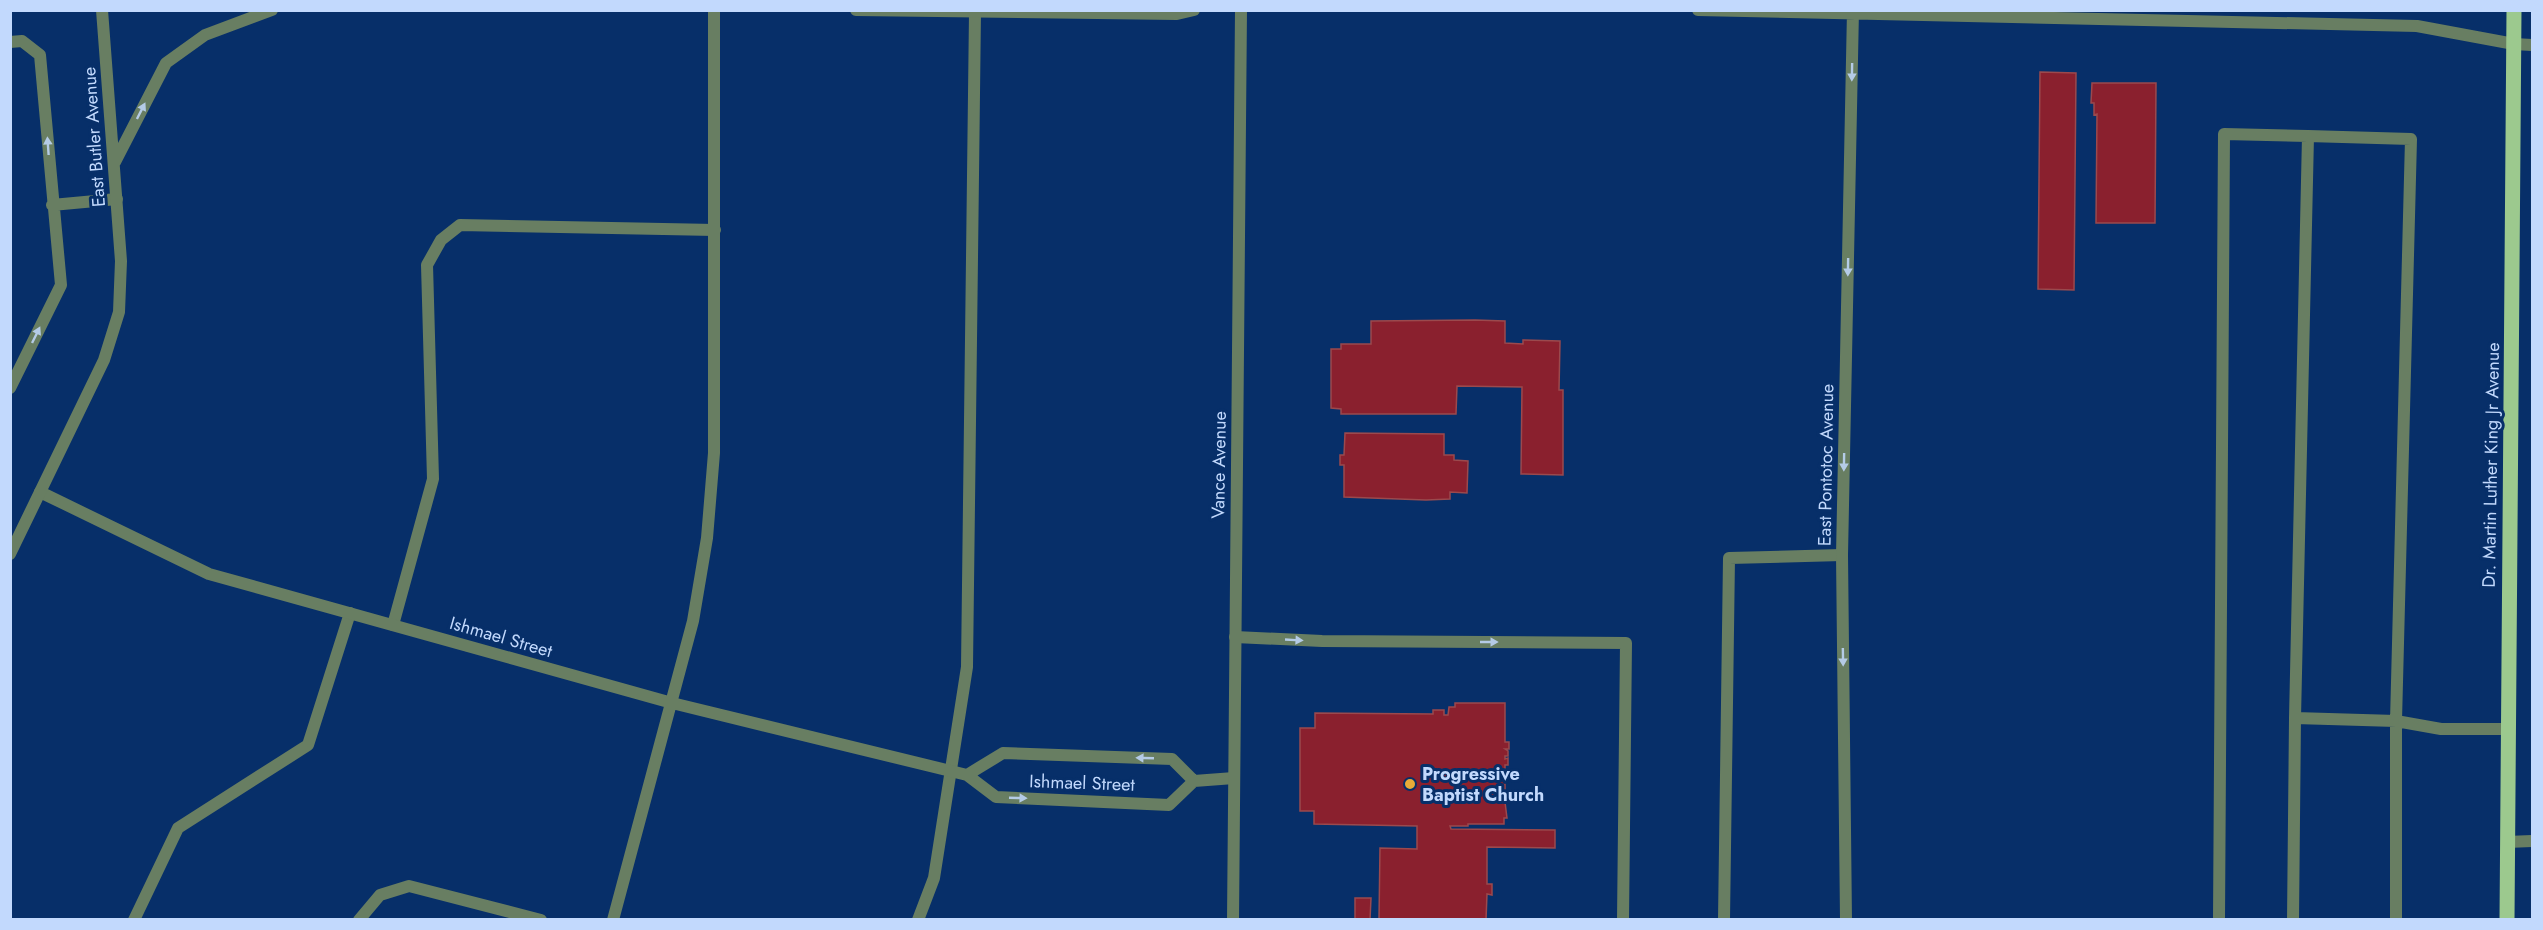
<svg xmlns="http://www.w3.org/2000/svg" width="2543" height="930" font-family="Jost,sans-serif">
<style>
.building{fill:#8a202e;stroke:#9b494d;stroke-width:1.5}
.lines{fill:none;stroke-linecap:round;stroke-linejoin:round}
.service{stroke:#687e62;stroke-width:12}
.minor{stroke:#687e62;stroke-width:12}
.tertiary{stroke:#687e62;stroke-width:12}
.primary{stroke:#9cc98e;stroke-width:15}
.oneway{fill:#b4cbe6}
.poi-dot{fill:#e9ab38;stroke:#072f69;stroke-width:2}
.labels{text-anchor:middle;stroke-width:6;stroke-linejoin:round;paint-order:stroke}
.street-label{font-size:18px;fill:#c2d9fd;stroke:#072f69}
.poi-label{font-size:18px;font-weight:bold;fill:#c2d9fd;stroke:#072f69;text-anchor:start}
</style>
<rect width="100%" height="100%" fill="#072f69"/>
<!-- building -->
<path class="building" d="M2040,72L2076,73L2074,290L2038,289Z
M2092,83H2156L2155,223H2096L2097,114L2094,115V103H2091Z
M1475,320L1505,321V343L1523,344V340L1560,341L1559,390H1563V475L1521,474L1522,387L1457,386L1456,414H1341V409L1331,408V349H1341V344H1371V321Z
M1345,433L1444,434V455H1454V460L1468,461L1467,493L1450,492V499L1426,500L1344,497V465H1340V455H1344Z
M1455,703H1505V742H1509V749H1505L1508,751V756H1505V759L1508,758V765H1505V795H1507V802H1505L1507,818H1504V824H1468V826H1450L1451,829L1555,830V848L1487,847V884H1492V895L1487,894L1486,920H1379L1380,848L1417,849V826L1314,824V811H1300V728H1315V713L1433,714V710H1444V715H1448L1449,707H1455Z
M1355,898H1371L1370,920H1355Z"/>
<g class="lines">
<!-- service -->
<path class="service" d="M10,42L22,41L40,55L61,285L10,388
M52,205L117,199
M393,625L433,479L427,265L441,240L460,225L715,230
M1235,637L1322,641L1626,643L1623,920
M2507,842L2532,841
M134,920L178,828L308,745L350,613
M359,920L380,895L409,886L541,920
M918,920L934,878L967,667L975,12
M1724,920L1729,558L1842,555
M2219,920L2224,134L2308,136
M2293,920L2295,718
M2396,920V721L2411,139L2308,136L2295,718L2396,721L2441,729H2508"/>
<!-- minor -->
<path class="minor" d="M856,10L1177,14L1194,10
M1698,10L2417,26L2514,44
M40,492L209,574L672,703L967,775L996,797L1169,805L1194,781L1234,778
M967,775L1003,753L1172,759L1194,781
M613,920L693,621L707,538L714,453V10
M1846,920L1842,555L1853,10"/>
<!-- tertiary -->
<path class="tertiary" d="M2514,44L2532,45
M115,162L166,63L205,35L272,10
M10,554L104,360L119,312L121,261L102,10
M1233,920L1241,10"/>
<!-- primary -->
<path class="primary" d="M2507,920L2514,10"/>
</g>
<!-- one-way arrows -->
<defs><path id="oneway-solid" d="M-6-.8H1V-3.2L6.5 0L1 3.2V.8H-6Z" transform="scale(1.5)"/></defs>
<g class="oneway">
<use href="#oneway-solid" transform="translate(1852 72) rotate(91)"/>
<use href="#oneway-solid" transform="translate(141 111) rotate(-63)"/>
<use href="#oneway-solid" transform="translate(48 146) rotate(-94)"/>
<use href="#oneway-solid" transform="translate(1848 267) rotate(91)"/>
<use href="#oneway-solid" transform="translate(36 335) rotate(-64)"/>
<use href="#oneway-solid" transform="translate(1844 462) rotate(91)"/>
<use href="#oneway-solid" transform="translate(1294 640) rotate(3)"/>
<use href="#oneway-solid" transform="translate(1489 642)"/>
<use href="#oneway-solid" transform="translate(1843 657) rotate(89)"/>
<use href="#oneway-solid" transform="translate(1145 758) rotate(-178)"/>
<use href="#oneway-solid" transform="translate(1018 798) rotate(2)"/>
</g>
<!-- markers -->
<circle class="poi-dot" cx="1410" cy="784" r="6"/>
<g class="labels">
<!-- street labels -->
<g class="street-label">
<text transform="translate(94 137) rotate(-94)" y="6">East Butler Avenue</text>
<text transform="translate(1219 465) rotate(-89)" y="6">Vance Avenue</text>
<text transform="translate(1826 465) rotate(-89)" y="6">East Pontotoc Avenue</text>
<text transform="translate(2491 465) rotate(-89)" y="6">Dr. Martin Luther King Jr Avenue</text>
<text transform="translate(501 637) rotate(16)" y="6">Ishmael Street</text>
<text transform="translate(1082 783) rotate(2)" y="6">Ishmael Street</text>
</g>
<!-- poi labels -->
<g class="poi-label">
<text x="1422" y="780">Progressive<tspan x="1422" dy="21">Baptist Church</tspan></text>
</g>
</g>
<!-- border -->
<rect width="2543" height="930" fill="none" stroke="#c2d9fd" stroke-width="24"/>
</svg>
